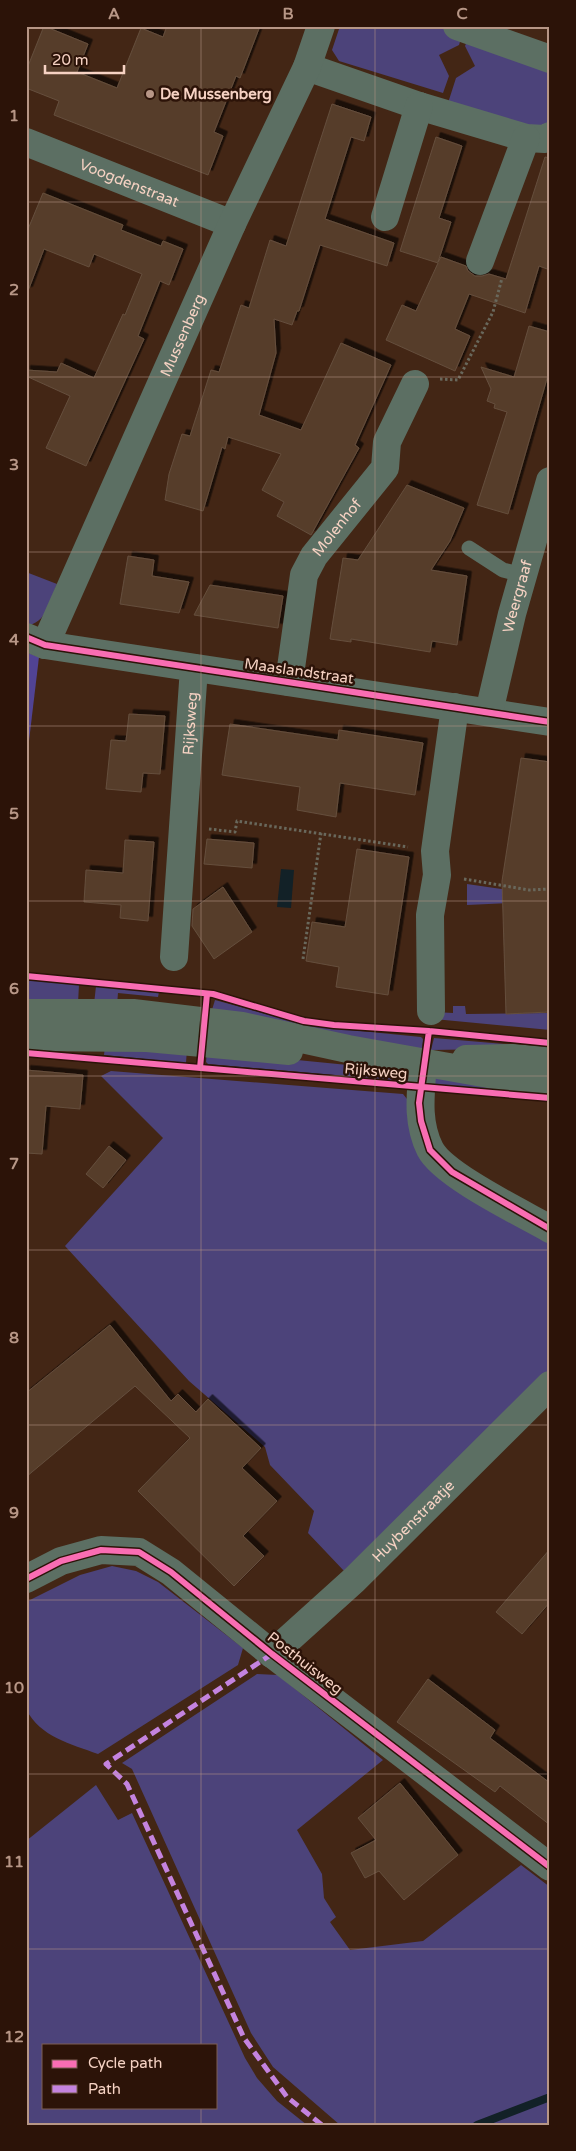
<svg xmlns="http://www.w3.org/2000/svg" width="576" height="2151" font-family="'Varela Round',sans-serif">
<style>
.green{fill:#4c437a;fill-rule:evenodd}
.forest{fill:#514393}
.water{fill:#122127}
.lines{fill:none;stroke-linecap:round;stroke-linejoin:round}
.stream{stroke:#122127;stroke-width:8}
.building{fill:#563e2c;stroke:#654e3c;filter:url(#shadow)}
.path{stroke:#69685c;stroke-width:3;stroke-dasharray:2.5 2.5;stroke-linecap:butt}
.service{stroke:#5c6f63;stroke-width:15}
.minor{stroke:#5c6f63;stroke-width:28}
.secondary{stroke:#5c6e60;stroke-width:28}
.quiet{stroke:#c483df;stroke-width:5;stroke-dasharray:10 5;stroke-linecap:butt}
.cycleway-casing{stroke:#2c1308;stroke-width:9}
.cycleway{stroke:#f96db3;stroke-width:6}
.grid{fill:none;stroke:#b79686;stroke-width:1;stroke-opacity:0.55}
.poi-dot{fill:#b79686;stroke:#2c1308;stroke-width:2}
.labels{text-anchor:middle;stroke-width:5;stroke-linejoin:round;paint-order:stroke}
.poi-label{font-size:15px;font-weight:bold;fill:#f6d2c3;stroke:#2c1308;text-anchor:start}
.street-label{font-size:15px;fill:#f6d2c3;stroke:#2c1308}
.neatline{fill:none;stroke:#b79686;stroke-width:2}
.grid-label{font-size:16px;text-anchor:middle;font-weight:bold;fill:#b79686}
</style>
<defs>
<filter id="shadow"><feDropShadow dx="4.5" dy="-4.5" stdDeviation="0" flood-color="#0009"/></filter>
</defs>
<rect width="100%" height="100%" fill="#432615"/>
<!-- green -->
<path class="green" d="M340,26H446L463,32L459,45L439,55L449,76L443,93L339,61L332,50Z
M470,34L550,68V124L541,128L448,103L456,78L475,66L465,46Z
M26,572L57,584C50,600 46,625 26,625Z
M467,884L529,893L550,901L467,905Z
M26,980L79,985L78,1003L26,1005Z
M96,986L159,992L158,997L118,993L117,1005L94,1004Z
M215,1000L310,1026L421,1037L423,1039L422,1049L211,1013Z
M453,1006H465L466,1014L550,1013V1030L434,1019V1012L453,1013Z
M434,1038L550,1048L431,1050Z
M105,1046L187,1049L186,1063L104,1055Z
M207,1051L419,1072L415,1082L208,1064L206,1062Z
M111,1071L403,1094L411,1104L418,1134L550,1238V1369L345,1572L308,1533L314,1511L270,1465L265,1447L189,1381L65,1246L163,1138L101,1076Z
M428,1073L535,1093L428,1084Z
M112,1566L136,1571L158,1582L243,1648L238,1665L98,1754C71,1744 40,1737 26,1709V1602L80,1575Z
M257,1674L278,1675L383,1760L297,1830L322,1874L324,1898L336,1917L330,1922L350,1950L423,1941L521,1865L550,1887V2125H340L273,2067L251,2033L132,1769L122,1763Z
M96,1785L118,1820L132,1813L245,2058L257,2078L277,2101L307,2125H26V1841ZM44,2045H216V2107H44Z"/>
<!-- forest -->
<path class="forest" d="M26,652L39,657L26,766Z"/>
<!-- water -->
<path class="water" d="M281,869L294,870L291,908L277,907Z"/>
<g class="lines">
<!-- stream -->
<path class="stream" d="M477,2125L550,2097"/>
</g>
<!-- building -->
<path class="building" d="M44,26L88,44L77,72L117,88L141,28L163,37L167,26H260L240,78L236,76L214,132L223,136L208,175L54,115L59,101L26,88V71Z
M332,104L371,117L364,141L351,137L325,219L394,243L387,266L320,245L299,311H297L292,325L274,319L276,353L259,415L301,430L341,343L391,365L355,445L359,448L311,535L277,516L284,502L262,490L281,454L228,437L225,449L222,447L203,511L165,500L169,474L182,434L190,436L211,370L219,372L241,305L249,308L270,240L286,246Z
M436,137L462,146L439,218L451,222L438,262L441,257L466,266L468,271L475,276H482L489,274L506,279L545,157L550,158V270L539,266L525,313L469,294L455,329L470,336L455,371L386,340L402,305L416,311L438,263L400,251Z
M43,193L123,225L121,230L161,246L163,241L183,249L169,285L160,281L138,336L144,339L86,466L46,448L70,396L26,376V370L57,372L61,363L94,378L123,314L125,315L142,274L94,254L89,267L44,249L28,291H26V234Z
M529,326L550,332V368L508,514L477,505L507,412L494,408L495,404L487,401L491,389L481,367L514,377Z
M407,485L464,508L450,541L431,570L467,576L457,645L432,641L430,652L351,639V642L330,639L343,558L358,560Z
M128,556L154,560L152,576L189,582L179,613L120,604Z
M210,585L283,596L278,628L194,615Z
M129,714L165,716L160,774L143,773L141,792L106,789L111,740L126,741Z
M230,724L338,740L339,730L423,743L415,795L340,783L336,817L297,810L300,787L222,775Z
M521,758L550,762V1012L506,1014L502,881Z
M207,839L254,843L252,868L204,864Z
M125,840L154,842L148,921L120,918L121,905L84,902L86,870L123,873Z
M357,849L409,857L388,995L336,987L339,967L306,961L312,922L345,927Z
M223,887L252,932L214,959L192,926L193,909Z
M26,1070L83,1075L80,1109L46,1106L42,1154L26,1153Z
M109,1146L126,1160L103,1188L86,1174Z
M110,1325L171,1401L178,1394L196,1412L208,1399L261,1448L242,1468L277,1501L243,1536L264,1556L234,1586L138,1491L190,1438L135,1386L26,1477V1393Z
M550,1549V1602L522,1634L496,1612Z
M428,1679L495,1730L490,1738L550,1783V1825L500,1786L495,1792L397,1722Z
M400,1783L458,1855L404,1900L379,1871L365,1878L351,1853L376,1840L358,1818Z"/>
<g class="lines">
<!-- path -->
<path class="path" d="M440,379L458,380L493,312L502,278
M209,829L235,832L237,821L408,847
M464,879L529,890L550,889
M303,959L321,833"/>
<!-- service -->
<path class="service" d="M469,548L503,570L523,575"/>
<!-- minor -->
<g class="minor">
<path d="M457,26L550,59"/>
<path d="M307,67L419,106L526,138L545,139L550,136"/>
<path id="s1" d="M26,142L232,224"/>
<path d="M385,217L419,106"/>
<path d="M480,261L526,138"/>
<path d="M26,637L45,645L550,722"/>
<path id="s2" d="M45,645L232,224L307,67L321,26"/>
<path id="s3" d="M289,682L304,575L314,556L385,468L387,442L415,384"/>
<path id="s4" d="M489,712L512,614L550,481"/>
<path id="s5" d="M174,957L194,668"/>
<path d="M431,1011L430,915L437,875L435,851L455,707"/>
<path d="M423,1063C421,1092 416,1121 430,1149C443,1175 522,1213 550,1229"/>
<path d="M26,1579L61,1561L101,1550L139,1552L171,1572L272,1654L550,1867"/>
<path id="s6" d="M272,1654L354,1580L550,1385"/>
</g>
<!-- secondary -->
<path class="secondary" d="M26,1013H133L242,1026L348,1049L550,1085
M26,1037L147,1038L289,1051
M466,1059L512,1058L550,1061"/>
<!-- quiet -->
<path class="quiet" d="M272,1654L106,1764L127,1784L244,2038L287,2097L322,2125"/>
<!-- cycleway casing -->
<g class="cycleway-casing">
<path id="cycleway" d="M26,637L45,645L550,722
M26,976L213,994L304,1021L334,1025L429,1031L550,1043
M429,1031L419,1103L421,1121L430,1150L452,1172L550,1229
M26,1053L550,1098
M200,1068L207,994
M26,1579L61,1561L101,1550L139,1552L171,1572L272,1654L550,1867"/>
</g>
<!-- cycleway -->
<use href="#cycleway" class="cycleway"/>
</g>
<!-- grid -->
<path class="grid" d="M201,26V2045M375,26V2125M26,202H550M26,377H550M26,552H550M26,726H550M26,901H550M26,1076H550M26,1250H550M26,1425H550M26,1600H550M26,1774H550M26,1949H550M201,2107V2125"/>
<!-- markers -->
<circle class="poi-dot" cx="150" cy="94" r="5"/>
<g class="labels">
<!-- poi labels -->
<g class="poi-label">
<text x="160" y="99">De Mussenberg</text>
</g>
<!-- street labels -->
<g class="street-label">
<text dy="5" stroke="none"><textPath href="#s1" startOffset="111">Voogdenstraat</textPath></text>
<text dy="5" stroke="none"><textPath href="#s2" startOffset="339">Mussenberg</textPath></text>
<text dy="5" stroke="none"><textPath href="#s3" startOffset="166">Molenhof</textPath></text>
<text dy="5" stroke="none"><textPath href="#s4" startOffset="119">Weergraaf</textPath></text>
<text transform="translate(299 671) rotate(8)" y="5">Maaslandstraat</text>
<text dy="5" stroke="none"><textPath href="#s5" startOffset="234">Rijksweg</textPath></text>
<text transform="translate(376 1071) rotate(5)" y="5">Rijksweg</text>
<text dy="5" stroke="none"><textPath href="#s6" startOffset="194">Huybenstraatje</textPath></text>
<text transform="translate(305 1663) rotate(38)" y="5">Posthuisweg</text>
</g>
</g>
<!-- border -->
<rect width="576" height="2151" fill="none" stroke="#2c1308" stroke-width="55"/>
<!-- legend -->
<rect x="42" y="2044" width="175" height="65" fill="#2c1308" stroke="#7d5f53"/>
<rect x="52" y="2060" width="25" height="8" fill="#f96db3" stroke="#7d5f53"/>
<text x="88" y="2068" font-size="15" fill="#f6d2c3">Cycle path</text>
<rect x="52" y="2085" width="25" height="8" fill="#c483df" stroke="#7d5f53"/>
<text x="88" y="2094" font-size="15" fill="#f6d2c3">Path</text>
<!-- scale -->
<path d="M45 65v8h79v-8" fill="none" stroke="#f6d2c3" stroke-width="2.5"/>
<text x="52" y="65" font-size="15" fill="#f6d2c3" stroke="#2c1308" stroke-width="4" paint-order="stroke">20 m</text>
<rect x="28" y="28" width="520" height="2096" class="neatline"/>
<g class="grid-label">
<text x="114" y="19">A</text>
<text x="288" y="19">B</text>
<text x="462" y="19">C</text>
<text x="14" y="121">1</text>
<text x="14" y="295">2</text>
<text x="14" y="470">3</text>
<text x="14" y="645">4</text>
<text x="14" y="819">5</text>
<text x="14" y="994">6</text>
<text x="14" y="1169">7</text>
<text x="14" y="1343">8</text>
<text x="14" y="1518">9</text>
<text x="14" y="1693">10</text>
<text x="14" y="1867">11</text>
<text x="14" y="2042">12</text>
</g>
</svg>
